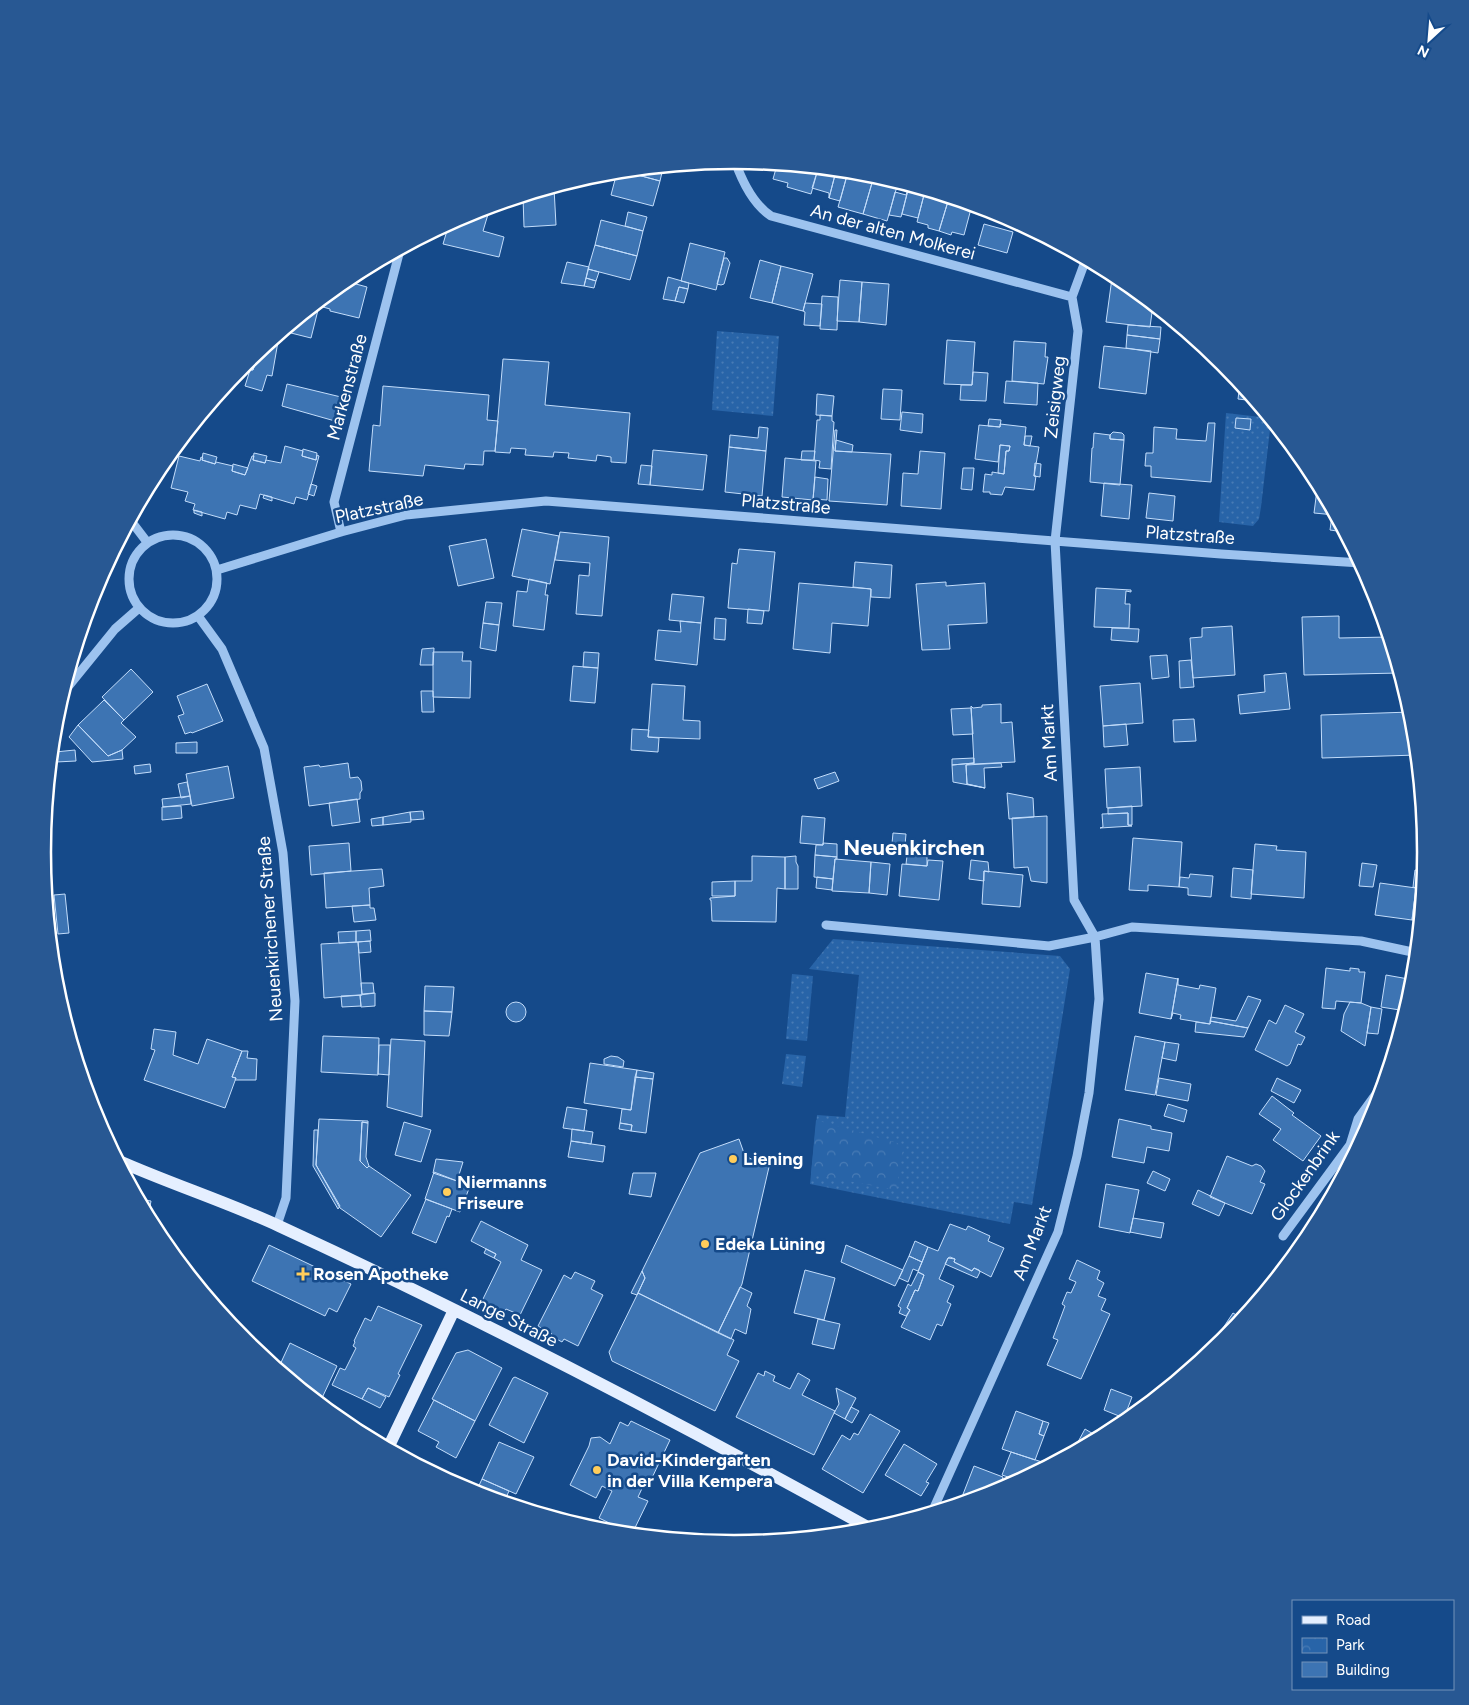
<svg xmlns="http://www.w3.org/2000/svg" width="1469" height="1705" font-family="Figtree,sans-serif">
<style>
.grass{fill:url(#grass-dots)}
.park{fill:url(#park-crowns)}
.building{fill:#3d74b3;stroke:#c3ddfb}
.lines{fill:none;stroke-linecap:round;stroke-linejoin:round}
.minor{stroke:#9dc3ef;stroke-width:9}
.major{stroke:#e5efff;stroke-width:12}
.poi-dot{fill:#ffcd5b;stroke:#154a8a;stroke-width:2}
.labels{text-anchor:middle;stroke-width:5;stroke-linejoin:round;paint-order:stroke}
.street-label{font-size:18px;fill:#fff;stroke:#154a8a}
.poi-label{font-size:18px;font-weight:bold;fill:#fff;stroke:#154a8a;text-anchor:start}
.district-label{font-size:22px;font-weight:bold;fill:#fff;stroke:#154a8a}
.rim{fill:none;stroke:#fff;stroke-width:2.5}
</style>
<defs>
<pattern id="grass-dots" width="8" height="8" patternUnits="userSpaceOnUse" patternTransform="scale(1.25)"><rect width="8" height="8" fill="#2864a8"/><path d="M2 2h.1M6 6h.1" fill="none" stroke="#487bb5" stroke-width="1.8" stroke-linecap="round"/></pattern>
<pattern id="park-crowns" width="20" height="18" patternUnits="userSpaceOnUse" patternTransform="scale(1.25)"><rect width="20" height="18" fill="#2864a8"/><path d="M2 6a3 3 0 1 1 6 0M12 15a3 3 0 1 1 6 0" fill="none" stroke="#487bb5"/></pattern>
</defs>
<rect width="100%" height="100%" fill="#154a8a"/>
<!-- grass -->
<path class="grass" d="M717,331L779,336L773,416L712,410Z
M1226,413L1269,418L1271,421L1261,507L1259,519L1253,526L1219,522Z
M833,939L1060,956L1070,969L1032,1205L1014,1202L1010,1224L810,1184L817,1115L845,1117L859,975L809,969Z
M792,974L813,976L807,1041L786,1039Z
M786,1054L806,1056L802,1087L782,1084Z"/>
<!-- park -->
<path class="park" d="M816,1120L904,1145L896,1190L811,1174Z"/>
<!-- building -->
<path class="building" d="M777,165L818,169L811,194L787,187L788,183L773,179Z
M663,168L660,181L623,171Z
M818,169L836,171L829,198V193L812,188Z
M623,171L660,181L653,206L611,195L617,172Z
M848,172L874,176L863,214L838,207Z
M835,175L846,179L840,201L829,198Z
M874,176L898,183L887,221L863,214Z
M909,186L925,191L918,218L902,214Z
M909,186L901,217L889,215L895,192L906,195Z
M554,188L556,225L524,227L523,197Z
M925,191L949,198L939,231L928,228V225L917,222Z
M949,198L972,205L964,235L952,232L951,235L939,231Z
M483,209L489,211L483,231L504,237L499,257L443,244L449,224L470,213Z
M628,212L647,217L643,231L625,226Z
M1005,216L1034,232L1004,223Z
M601,220L643,231L637,256L595,245Z
M984,224L1013,232L1007,253L978,245Z
M690,243L725,252L716,290L681,281Z
M595,245L637,256L630,280L588,269Z
M724,258H727L730,263L724,284L721,285L717,284Z
M760,260L781,266L772,303L750,298Z
M567,262L589,267L584,286L561,283Z
M781,266L813,274L803,311L772,303Z
M588,269L599,272L596,281L586,278Z
M668,277L689,283L688,289L679,287L675,301L663,299Z
M586,278L596,281L594,288L584,286Z
M1112,278L1122,279L1153,305L1150,327L1106,322Z
M840,280L862,282L859,322L837,321Z
M345,281L367,287L359,318L330,311V309L316,305Z
M862,282L889,284L886,325L859,322Z
M679,287L688,289L684,303L675,301Z
M822,296L838,297L837,330L820,329Z
M805,303L822,304L820,326L804,325L805,312L803,311Z
M311,309L318,310L311,338L291,333L292,325Z
M1128,325L1161,327L1160,339L1127,335Z
M1127,335L1160,339L1158,353L1126,348Z
M279,336L272,376L267,375L262,391L245,386L250,370H253L258,353Z
M947,340L975,342L972,385L944,384Z
M1014,341L1046,343L1045,357H1048L1044,384L1012,381Z
M1104,346L1151,351L1146,394L1099,388Z
M258,353L253,370L242,367L245,363Z
M503,359L549,362L545,405L630,413L626,463L611,462V457L597,455L596,461L568,458L569,453L554,452L553,457L525,455L526,449L511,448L510,453L495,452Z
M973,372L988,373L986,401L960,400L961,385H972Z
M1006,381L1038,383L1037,405L1004,403Z
M1240,383L1255,401L1238,399Z
M287,384L341,397L335,421L282,406Z
M383,386L489,395L487,420L498,421L495,451H484L483,465L465,464L464,469L425,465L423,476L369,471L373,425L380,426Z
M883,389L902,390L900,420L881,419Z
M817,394L834,396L832,416L816,415Z
M902,412L923,414L922,433L900,430Z
M820,415L832,416V421L834,422L831,469L819,468L820,461L814,460L817,420H820Z
M1236,418L1251,419L1250,430L1235,428Z
M989,419L1001,420L1000,427L988,426Z
M1208,423H1215L1211,482L1151,477V466H1145L1146,453H1153L1154,427L1177,429L1176,439L1206,441Z
M1000,424L1026,427L1024,445L1039,447L1034,476H1036L1034,490L1005,487L1002,495L990,494V492H983L985,474L992,475V472L1004,474L1006,451H1009L1010,446L1000,445L998,462L975,459L979,425L1000,427Z
M759,427L768,428L766,451L729,447L730,435L758,438Z
M835,430H837L835,451L891,454L887,505L829,501Z
M1113,432L1122,433L1124,435V440L1110,439V435Z
M1094,433L1110,435V439L1124,440L1120,485L1090,482L1092,448H1093Z
M1025,436H1032L1030,446L1024,445Z
M836,440L853,445L852,452L835,451Z
M1000,445L1010,446L1009,451H1006L1004,474L998,473Z
M285,446L303,451L302,456L316,460L317,455L319,456L307,500L296,497L294,504L260,494L256,509L240,505L237,515L227,512L225,519L193,510L195,504L185,501L188,492L171,488L179,456L200,461L201,457L203,458L202,460L215,464L216,462L233,466L232,471L245,475L252,456H254L253,460L265,463L266,460L281,463Z
M729,447L766,451L762,496L725,492Z
M303,449L317,453L316,460L302,456Z
M653,450L707,455L703,490L650,485Z
M802,451H815L814,460H801Z
M920,451L945,453L941,509L901,506L903,473L918,474Z
M203,453L217,457L215,464L202,460Z
M254,453L267,456L265,463L253,460Z
M785,458L816,461L813,500L782,497Z
M1035,463L1041,464L1040,477L1034,476Z
M233,464L248,468L245,475L232,471Z
M641,465L652,466L650,485L638,484Z
M963,468H974L972,490L961,489Z
M815,477L828,479L827,500L813,499Z
M1318,482L1335,515L1314,513Z
M1104,483L1132,485L1129,519L1101,516Z
M311,484L317,486L314,496L308,494Z
M1149,493L1175,496L1173,521L1146,518Z
M264,495L272,497V501L263,498Z
M194,510L202,512V516L194,513Z
M1332,515H1335L1344,532L1330,530Z
M522,529L559,536L550,584L512,576Z
M560,532L609,537L602,616L576,614L579,575L589,576L590,563L555,560Z
M486,539L494,578L458,586L449,546Z
M739,549L775,552L769,611L728,608L732,563L737,564Z
M855,562L892,565L890,598L871,597V589L853,587Z
M529,579L547,583L545,595H548L544,630L513,626L517,591L527,592Z
M946,582V586L985,583L987,623L948,625L950,649L922,650L916,584Z
M799,583L871,589L868,626L832,623L830,653L793,649Z
M1096,588L1131,590V592L1126,591L1125,604H1130L1129,628L1094,627Z
M672,594L704,597L701,623L669,620Z
M486,602L502,603L499,625L483,623Z
M748,609L764,611L762,624L747,623Z
M1339,616V638L1389,637L1400,673L1304,675L1302,617Z
M715,618L726,619L725,640L714,639Z
M680,621L701,623L697,665L655,660L658,630L681,632Z
M483,623L499,625L496,651L480,648Z
M1232,626L1235,675L1193,678L1190,638L1202,637V628Z
M1112,628L1139,629L1138,642L1111,640Z
M434,648L433,665H420L422,649Z
M433,652H463L462,661H471L470,698L433,697Z
M584,652L599,653L598,668L583,667Z
M1167,655L1169,677L1152,679L1150,656Z
M1191,660L1194,687L1180,688L1179,661Z
M573,666L598,668L595,703L570,701Z
M131,669L153,692L124,720L102,697Z
M1286,673L1290,709L1240,714L1238,695L1265,692L1264,675Z
M1140,683L1143,723L1103,726L1100,686Z
M207,684L223,721L192,733L191,732L185,734L178,716L184,714L177,696Z
M652,684L685,686L683,720L700,721V739L648,737Z
M421,691H433L434,712H422Z
M104,700L124,720L121,723L136,737L122,750L108,756L78,725Z
M1001,704V723L1012,722L1015,762L974,764L971,706L973,708L982,707V705Z
M971,708L973,734L953,735L951,709Z
M1411,712L1417,755L1322,758L1321,715Z
M1194,719L1196,741L1174,742L1173,720Z
M1126,724L1128,745L1104,747L1103,726Z
M78,725L108,756L122,750L123,759L92,762L69,737Z
M632,729L649,730L648,737L659,738L658,752L631,750Z
M197,742V753H176V743Z
M75,750L76,761L56,762L55,752Z
M974,758V763L952,765V759Z
M348,763L350,778L358,777L361,781L362,790L360,793V799L309,806L304,767L319,765L320,767Z
M974,763L966,765L967,784L985,788L953,782L952,765Z
M1001,763L1002,767L984,768L985,788L967,784L966,765Z
M150,764L151,772L135,774L134,766Z
M228,766L234,798L192,806L186,774Z
M1140,767L1142,806L1107,808L1105,769Z
M835,772L839,781L818,789L814,779Z
M187,782L190,796L181,798L178,784Z
M1007,793L1033,798L1034,817L1009,819Z
M190,796L191,804L163,807L162,799Z
M357,799L360,822L332,826L329,803Z
M181,806L182,818L162,820V807Z
M1132,806V825H1128V813L1108,814V808Z
M423,811L424,819L411,820L410,812Z
M410,812L411,822L383,825V817Z
M1128,813V825L1132,826L1100,828L1103,827L1102,814Z
M802,816L825,818L823,845L800,843Z
M1047,816V883L1031,881L1028,867L1014,868L1012,818Z
M383,817V825L372,826L371,819Z
M893,833L906,834L904,856L891,854Z
M1133,838L1182,842L1179,887L1148,885V891L1129,890Z
M349,843L351,871L311,875L309,846Z
M823,843L837,844V857L815,855L816,845H823Z
M1255,844L1277,846L1276,850L1306,852L1304,898L1251,894Z
M815,855L837,857V859H835L833,879L814,877Z
M752,856L785,857V889L777,888L776,922L712,921L711,900H710V898L735,896V881H752Z
M796,856V862L798,866V889H785V857Z
M907,856L927,857V866L906,864Z
M835,859L871,862L869,893L832,891Z
M928,860L943,861L939,900L899,896L902,864L927,866Z
M971,860L988,862L989,872L984,871V881L969,879Z
M871,862L890,864L887,895L869,893Z
M1362,863L1377,865L1373,887L1359,886Z
M1233,868L1253,870L1251,899L1231,897Z
M382,869L384,886L369,888L370,905L326,908L324,873Z
M1415,870L1425,871L1420,921L1412,920L1416,888L1413,887Z
M984,871L1023,875L1020,907L982,904Z
M1190,874L1213,876L1211,897L1188,895V888L1179,887L1180,877L1189,878Z
M817,877L833,879L832,890L816,888Z
M735,881V896H712V882Z
M1380,883L1416,888L1412,920L1375,915Z
M65,894L69,933L58,934L54,895Z
M370,905V908H374L376,920L354,922L352,906Z
M370,930L371,941L356,942V931Z
M356,931V942L339,943L338,932Z
M370,941L371,952L359,953L358,942Z
M358,942L362,995L324,998L321,944Z
M1326,968L1350,971V968L1359,969V972H1365L1361,1003L1336,1001L1335,1009L1322,1008Z
M1146,973L1178,979L1171,1019L1139,1013Z
M1386,975L1414,980L1406,1011L1381,1007Z
M1178,978V985L1199,989L1200,985L1216,988L1210,1024L1180,1019L1181,1015L1173,1013L1171,1019Z
M361,983H373L374,993L362,994Z
M425,986L454,987L452,1012L424,1011Z
M375,993V1006L361,1007L360,995Z
M360,995L361,1006L342,1007L341,996Z
M1248,996L1261,1000L1248,1028L1210,1021L1211,1017L1236,1021Z
M1350,1002L1361,1003L1371,1007L1365,1046L1341,1031L1344,1014Z
M506 1012a10 10 0 1 1 20 0a10 10 0 1 1-20 0Z
M1285,1005L1304,1014L1295,1032L1305,1037L1301,1045L1298,1044L1290,1064L1287,1066L1255,1050L1269,1020L1276,1024Z
M1371,1007L1382,1009L1378,1034L1367,1033Z
M424,1011L452,1012L449,1036L424,1035Z
M1210,1021L1248,1028L1244,1037L1195,1032L1196,1022L1210,1024Z
M154,1029L176,1032L173,1055L198,1064L207,1039L242,1051L232,1077L236,1078L225,1108L144,1080L155,1050L151,1049Z
M323,1036L379,1038L378,1075L321,1072Z
M1135,1036L1165,1042L1155,1095L1125,1090Z
M391,1039L425,1041L422,1117L387,1107Z
M1165,1042L1179,1044L1176,1061L1162,1058Z
M379,1045H390L389,1075L378,1074Z
M242,1051H248L247,1058L257,1059L256,1080H235L236,1078L232,1077Z
M611,1056L618,1057L624,1061L623,1067L604,1064V1059Z
M590,1063L637,1070L631,1110L584,1103Z
M637,1070L654,1073L653,1079L635,1077Z
M635,1077L653,1079L646,1133L631,1131L632,1125L620,1123L622,1109L631,1110Z
M1159,1078L1191,1084L1188,1101L1156,1095Z
M1277,1078L1301,1090L1294,1103L1271,1091Z
M1272,1096L1294,1113L1292,1115L1321,1136L1303,1161L1273,1140L1281,1129L1259,1114Z
M1168,1104L1187,1110L1184,1122L1164,1116Z
M567,1107L587,1110L584,1131L563,1128Z
M319,1119L368,1121V1123L362,1122L360,1161L367,1168L369,1166L411,1195L381,1237L340,1208L316,1165Z
M1119,1119L1151,1126V1129L1172,1133L1169,1151L1147,1147L1144,1163L1112,1157Z
M362,1122L368,1123L366,1157L369,1166L367,1168L360,1161Z
M404,1122L431,1130L421,1162L395,1155Z
M620,1123L632,1125L631,1131L619,1129Z
M572,1129L593,1132L591,1144L571,1141Z
M314,1130H318L316,1165L340,1206L338,1209L313,1166Z
M739,1139L745,1156L769,1167L742,1284L718,1333L638,1293L645,1278L642,1271L700,1153Z
M571,1141L605,1146L603,1162L568,1157Z
M1227,1156L1252,1166L1256,1164L1261,1166L1265,1171L1260,1182L1265,1184L1252,1214L1210,1197Z
M436,1159L463,1162L457,1181L433,1173Z
M1153,1171L1170,1179L1165,1191L1147,1183Z
M434,1172L470,1186L460,1212L425,1199Z
M633,1173H656L651,1197L629,1194Z
M1106,1184L1139,1190L1130,1233L1099,1227Z
M1335,1185L1337,1186L1325,1208H1324Z
M1198,1190L1225,1203L1219,1216L1192,1204Z
M139,1199L151,1201L148,1217Z
M426,1199L452,1209L449,1217L447,1216L436,1243L412,1233Z
M1133,1218L1164,1223L1161,1238L1130,1232Z
M481,1221L528,1245L521,1260L542,1270L520,1315L506,1309L504,1312L482,1301L501,1262L494,1258L496,1254L471,1241Z
M950,1224L966,1230L968,1226L990,1236L988,1241L1004,1248L991,1277L974,1268L972,1271L954,1262L955,1259L948,1258L939,1279L954,1286L947,1302L951,1304L942,1326L937,1324L930,1340L901,1327L910,1310L907,1308L915,1290L918,1291L920,1286L924,1275L918,1272L928,1247L938,1251Z
M915,1241L928,1247L922,1262L909,1256Z
M269,1245L351,1284L337,1312L329,1308L325,1316L252,1281Z
M846,1245L903,1270L895,1286L841,1262Z
M486,1249L496,1254L494,1258L484,1253Z
M909,1256L922,1262L918,1271L913,1269L908,1282L899,1278Z
M950,1257L955,1259L954,1262L972,1271L974,1268L979,1270L980,1272L977,1278L945,1264L948,1258Z
M1077,1260L1100,1271L1097,1279L1104,1283L1098,1296L1106,1299L1101,1310L1110,1314L1081,1379L1047,1365L1058,1340L1053,1338L1065,1306L1062,1304L1067,1292L1071,1293L1076,1282L1069,1279Z
M805,1270L835,1278L824,1320L794,1313Z
M642,1271L645,1278L637,1295L631,1293Z
M575,1272L595,1281L591,1289L603,1295L578,1346L564,1339L562,1342L551,1336L552,1334L538,1326L564,1275L571,1279Z
M918,1272L924,1275L918,1291L915,1290L907,1308L910,1310L906,1316L899,1313L901,1308L898,1306L908,1284L911,1286Z
M1275,1273L1279,1275L1262,1295L1264,1291Z
M740,1287L752,1293L747,1306L751,1309L746,1334L735,1329L731,1339L718,1333Z
M638,1293L734,1340L727,1355L739,1361L715,1411L612,1361L609,1352Z
M378,1306L422,1325L398,1374L400,1375L389,1397L368,1388L362,1399L332,1385L340,1368L345,1370L356,1348L353,1346L355,1342L354,1341L365,1318L371,1321Z
M1233,1313L1243,1319L1229,1336L1221,1331Z
M818,1319L840,1324L834,1349L812,1344Z
M290,1343L337,1366L322,1398L302,1389L278,1369Z
M468,1350L502,1368L475,1421L432,1399L456,1353Z
M765,1371L775,1376L773,1381L790,1389L798,1373L810,1380L802,1395L835,1411L814,1455L736,1417L758,1373L764,1376Z
M515,1377L548,1393L524,1443L489,1425L513,1378Z
M368,1388L386,1397L380,1408L362,1399Z
M836,1388L856,1398L845,1419L834,1413L839,1404Z
M1111,1389L1132,1397L1124,1418L1104,1410Z
M434,1400L475,1421L456,1458L436,1447L439,1442L418,1431Z
M851,1407L859,1411L852,1423L845,1419Z
M1016,1411L1043,1421L1039,1434L1044,1436L1035,1460L1002,1449Z
M870,1414L900,1431L863,1493L822,1469L842,1435L850,1440L854,1433L858,1435Z
M631,1421L670,1440L650,1482L646,1480L638,1497L648,1501L632,1534L599,1518L612,1491L602,1486L596,1498L570,1485L589,1446L591,1438L600,1437L610,1444L620,1422L628,1426Z
M1043,1421L1049,1423L1044,1436L1039,1434Z
M1085,1429L1100,1438L1072,1453Z
M499,1442L534,1457L516,1494L482,1479Z
M904,1444L937,1464L926,1482L929,1483L921,1496L885,1475Z
M1011,1452L1042,1462L1039,1471L1020,1481L1002,1475Z
M974,1466L1003,1477L999,1492L962,1503L960,1502Z
M482,1479L509,1491L504,1502L475,1494Z
M951,1500L960,1502L962,1503L949,1507Z"/>
<g class="lines">
<!-- minor -->
<path class="minor" d="M735,161C742,181 753,204 771,216L1072,297
M131,521L147,542
M341,532L334,502L400,250
M129 579a44 44 0 1 1 88 0a44 44 0 1 1-88 0Z
M217,570L341,532L406,515L546,501L1221,554L1361,563
M198,616L222,649L264,748L283,853L295,1001L286,1198L277,1225
M63,693L115,629L139,608
M826,925L1049,946L1095,937L1132,927L1361,941L1417,953
M1283,1236L1350,1145L1358,1119L1384,1083
M932,1512L1058,1232L1077,1156L1089,1093L1099,999L1095,937L1074,900L1055,541L1078,331L1072,297L1086,259"/>
<!-- major -->
<path class="major" d="M119,1161C171,1184 227,1202 279,1226C481,1319 678,1422 873,1530
M388,1448L454,1310"/>
</g>
<!-- markers -->
<g class="poi-dot">
<circle cx="733" cy="1159" r="5"/>
<circle cx="447" cy="1192" r="5"/>
<circle cx="705" cy="1244" r="5"/>
<path d="M300.5 1266.5h5v5h5v5h-5v5h-5v-5h-5v-5h5z"/>
<circle cx="597" cy="1470" r="5"/>
</g>
<g class="labels">
<!-- street labels -->
<g class="street-label">
<text transform="translate(893 232) rotate(15)" y="6">An der alten Molkerei</text>
<text transform="translate(347 387) rotate(-75)" y="6">Markenstraße</text>
<text transform="translate(1055 397) rotate(-84)" y="6">Zeisigweg</text>
<text transform="translate(786 504) rotate(5)" y="6">Platzstraße</text>
<text transform="translate(379 508) rotate(-12)" y="6">Platzstraße</text>
<text transform="translate(1190 535) rotate(4)" y="6">Platzstraße</text>
<text transform="translate(1049 743) rotate(-93)" y="6">Am Markt</text>
<text transform="translate(270 929) rotate(-94)" y="6">Neuenkirchener Straße</text>
<text transform="translate(1305 1176) rotate(-55)" y="6">Glockenbrink</text>
<text transform="translate(1032 1243) rotate(-69)" y="6">Am Markt</text>
<text transform="translate(509 1318) rotate(27)" y="6">Lange Straße</text>
</g>
<!-- poi labels -->
<g class="poi-label">
<text x="743" y="1165">Liening</text>
<text x="457" y="1188">Niermanns<tspan x="457" dy="21">Friseure</tspan></text>
<text x="715" y="1250">Edeka Lüning</text>
<text x="313" y="1280">Rosen Apotheke</text>
<text x="607" y="1466">David-Kindergarten<tspan x="607" dy="21">in der Villa Kempera</tspan></text>
</g>
<!-- district labels -->
<g class="district-label">
<text x="914" y="855">Neuenkirchen</text>
</g>
</g>
<!-- crop -->
<path d="M0 0H1469V1705H0ZM51 852a683 683 0 1 1 1366 0a683 683 0 1 1-1366 0Z" fill="#285893" fill-rule="evenodd"/>
<path class="rim" d="M51 852a683 683 0 1 1 1366 0a683 683 0 1 1-1366 0Z"/>
<!-- legend -->
<rect x="1292" y="1600" width="162" height="90" fill="#154a8a" stroke="#7392b9"/>
<rect x="1302" y="1616" width="25" height="8" fill="#e5efff" stroke="#7392b9"/>
<text x="1336" y="1625" font-size="15" fill="#ffffff">Road</text>
<rect x="1302" y="1638" width="25" height="15" fill="url(#park-crowns)" stroke="#7392b9"/>
<text x="1336" y="1650" font-size="15" fill="#ffffff">Park</text>
<rect x="1302" y="1662" width="25" height="15" fill="#3d74b3" stroke="#7392b9"/>
<text x="1336" y="1675" font-size="15" fill="#ffffff">Building</text>
<!-- north arrow -->
<g transform="translate(1429 40) rotate(206)" stroke="#154a8a" stroke-width="4" paint-order="stroke">
<path d="M0-4L9 19L0 12L-9 19Z" fill="#ffffff"/>
<text y="-8" font-size="14" font-weight="bold" text-anchor="middle" fill="#ffffff">N</text>
</g>
</svg>
